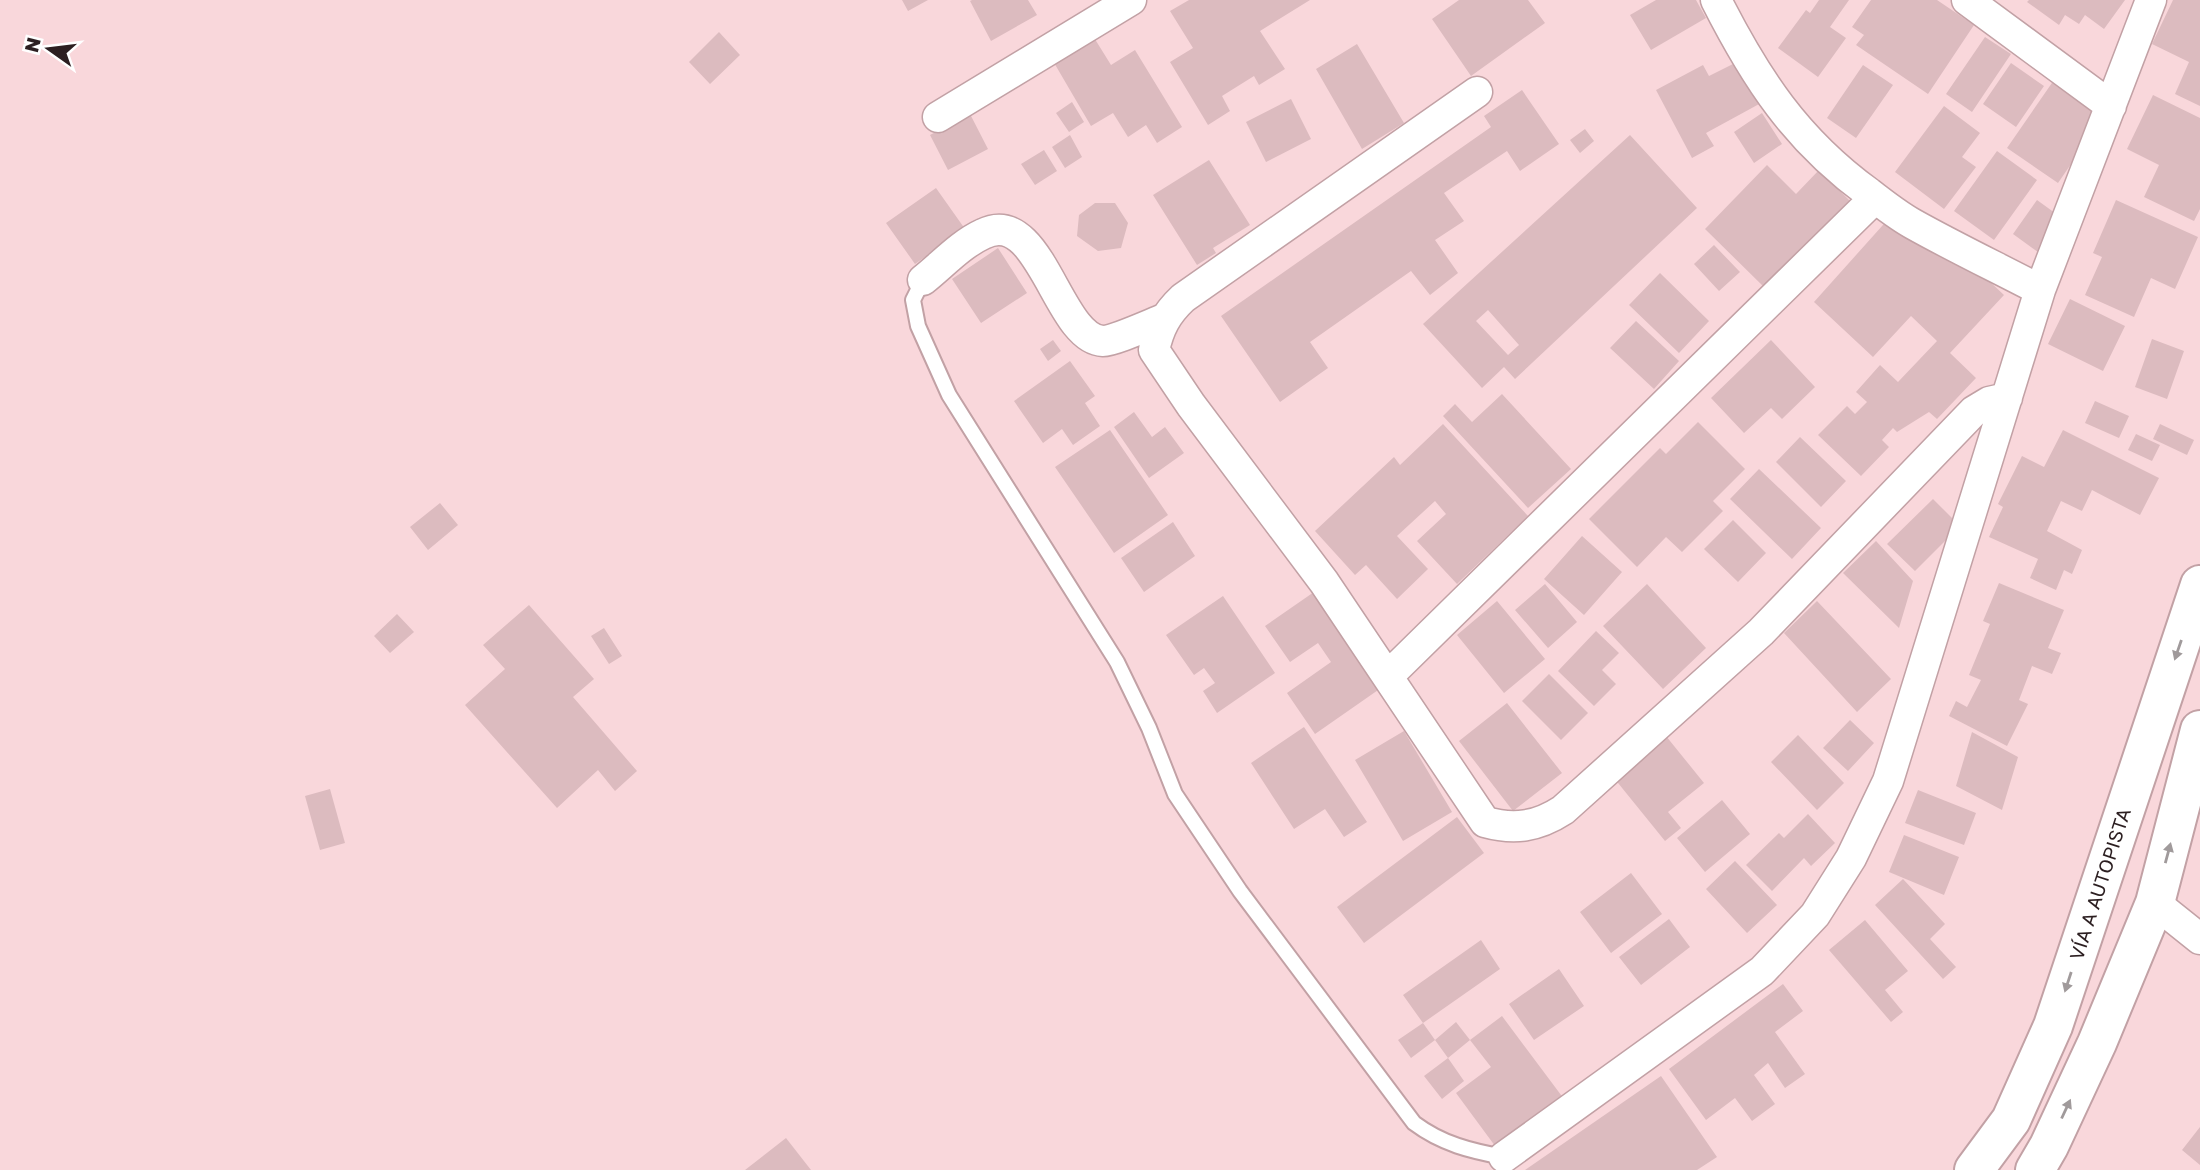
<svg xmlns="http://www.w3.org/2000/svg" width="2200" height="1170" font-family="'Golos Text',sans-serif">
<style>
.building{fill:#dcbbbf;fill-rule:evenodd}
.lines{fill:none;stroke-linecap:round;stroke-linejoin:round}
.lane-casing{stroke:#c2a1a5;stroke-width:18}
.street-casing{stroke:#c2a1a5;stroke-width:33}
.highway-casing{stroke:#c2a1a5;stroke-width:42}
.lane{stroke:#fff;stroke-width:14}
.street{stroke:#fff;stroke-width:30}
.highway{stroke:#fff;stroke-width:38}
.oneway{fill:#a09a9b}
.labels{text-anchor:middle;stroke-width:5;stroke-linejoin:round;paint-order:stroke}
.street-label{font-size:19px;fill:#2c1f21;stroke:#fff}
</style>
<rect width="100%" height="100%" fill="#f9d7db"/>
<!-- building -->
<path class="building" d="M902,0H928L908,11Z
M972,0H1028L1037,15L991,41L970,1Z
M1189,0H1310L1260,31L1285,69L1259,85L1254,76L1222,96L1230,111L1208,125L1170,62L1193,48L1170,11Z
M1459,0H1528L1545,23L1471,76L1432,19Z
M1656,0H1696L1706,18L1651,50L1630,15Z
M1819,0H1849L1830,27L1846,38L1818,77L1778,48L1806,10L1810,13Z
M1871,0H1937L1974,25L1928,94L1856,45L1864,35L1852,27Z
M2029,0H2125L2104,29L2085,15L2079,24L2065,15L2059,25L2027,2Z
M2173,0H2200V106L2175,94L2189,62L2152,44Z
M719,32L740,55L710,84L689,62Z
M1093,36L1111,65L1135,50L1182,127L1157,143L1146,125L1128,137L1113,113L1091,126L1053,61Z
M1985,37L2011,54L1972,112L1946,94Z
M1357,44L1404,123L1362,149L1316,69Z
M1739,61L1761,103L1706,133L1714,146L1692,158L1656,90L1703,65L1709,76Z
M2011,63L2044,86L2016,127L1983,104Z
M1863,65L1893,85L1856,138L1827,118Z
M2054,80L2104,116L2058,183L2007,148Z
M1522,90L1559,144L1520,171L1507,151L1444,193L1464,221L1435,240L1458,273L1430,295L1411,271L1310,342L1328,368L1280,402L1221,316L1491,127L1484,116Z
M2153,95L2200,118V209L2194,221L2144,197L2159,165L2127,149Z
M1291,99L1311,139L1266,162L1246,122Z
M1072,102L1084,122L1069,132L1056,113Z
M1944,106L1980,133L1962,157L1976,167L1944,209L1895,172Z
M1762,113L1782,144L1754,163L1734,132Z
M970,114L988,149L948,170L930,135Z
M1585,129L1594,141L1580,153L1570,140Z
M1070,135L1082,157L1065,168L1052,147Z
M1630,135L1697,208L1515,379L1504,367L1482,388L1423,324ZM1488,310L1519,345L1508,355L1476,321Z
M1044,150L1057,171L1035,185L1021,164Z
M1997,151L2037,180L1994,240L1954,211Z
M1209,160L1250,225L1213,248L1216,253L1197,265L1153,195Z
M1767,165L1796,194L1819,170L1850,201L1766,289L1705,229Z
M936,188L965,229L915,264L886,223Z
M2037,200L2066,221L2042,255L2013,234Z
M2116,200L2198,237L2175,289L2151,278L2134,317L2085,295L2102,257L2093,253Z
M1095,203H1115L1128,223L1121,248L1098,251L1077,236L1079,215Z
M1891,216L1972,265L2004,295L1950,353L1976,378L1937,419L1929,412L1897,432L1893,428L1882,440L1889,447L1861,476L1818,435L1847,406L1855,414L1867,402L1856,392L1880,365L1898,382L1937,341L1911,316L1873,357L1814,302Z
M1714,245L1740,272L1719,291L1694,264Z
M998,248L1027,293L981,323L952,279Z
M1660,273L1709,321L1679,353L1629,305Z
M2070,299L2125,326L2103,371L2048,344Z
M1636,321L1679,361L1654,389L1610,348Z
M2152,339L2184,351L2167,399L2135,387Z
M1053,340L1061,351L1048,361L1040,349Z
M1771,340L1815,387L1782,419L1771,408L1744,433L1711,398Z
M1070,361L1095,396L1085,403L1100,426L1073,445L1062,429L1043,443L1014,401Z
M1502,394L1571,469L1528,508L1443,416L1455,404L1472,422Z
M2095,401L2129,416L2119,438L2085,423Z
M1134,412L1152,437L1165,427L1184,453L1149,478L1114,427Z
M1698,422L1745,469L1713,501L1723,511L1682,552L1666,537L1637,567L1589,519L1660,448L1666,454Z
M1443,424L1528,516L1457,584L1417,541L1446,514L1435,501L1397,536L1428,569L1397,599L1366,565L1355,575L1315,531L1394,457L1400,465Z
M2160,424L2194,440L2187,455L2153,439Z
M1110,430L1168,515L1114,553L1055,467Z
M2063,430L2159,478L2140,515L2092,490L2082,511L2061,501L2047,531L2082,550L2072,574L2064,570L2056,590L2030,578L2038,559L1989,537L2003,507L1998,504L2022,456L2044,467Z
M2136,434L2160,445L2152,461L2128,450Z
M1800,437L1846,481L1821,507L1776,462Z
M1759,469L1821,528L1792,559L1730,499Z
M1933,499L1960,526L1915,571L1887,544Z
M440,503L458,525L428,550L410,527Z
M1733,520L1766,553L1738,582L1704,549Z
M1173,522L1195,556L1144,592L1121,558Z
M1582,536L1622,572L1584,615L1544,579Z
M1876,541L1913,581L1899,628L1843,573Z
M1999,583L2064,610L2048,648L2061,653L2052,674L2032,666L2019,700L2028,704L2007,746L1949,716L1956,701L1967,707L1981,680L1969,675L1990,624L1983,621Z
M1545,584L1577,622L1548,648L1515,610Z
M1647,584L1706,648L1663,689L1603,626Z
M1314,592L1381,688L1315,734L1287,693L1331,662L1318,643L1290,662L1265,626Z
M1223,596L1275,673L1217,713L1203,691L1215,683L1204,668L1194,675L1166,635Z
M1497,601L1545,659L1504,693L1457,635Z
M1817,601L1891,679L1857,712L1784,633Z
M529,605L594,679L573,697L637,771L615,791L598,770L557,808L465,705L505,669L483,645Z
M397,614L414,632L390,653L374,636Z
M604,628L622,656L609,664L591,636Z
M1596,631L1619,653L1602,670L1616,684L1594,706L1558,671Z
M1549,674L1588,713L1561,740L1522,701Z
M1507,703L1562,773L1513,811L1459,741Z
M1850,720L1874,743L1848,771L1823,748Z
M1304,727L1367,822L1344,837L1325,809L1294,829L1251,763Z
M1404,731L1452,812L1403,841L1355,760Z
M1972,732L2018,757L2002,810L1956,786Z
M1798,735L1844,783L1817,810L1771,762Z
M1666,736L1704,783L1668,812L1681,828L1665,841L1614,778Z
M330,789L345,843L320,850L305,796Z
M1918,790L1976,813L1964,845L1905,823Z
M1722,800L1750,834L1705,872L1677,838Z
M1808,814L1835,843L1811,866L1804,858L1772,891L1746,865L1779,833L1784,838Z
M1457,817L1484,853L1364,943L1337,907Z
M1904,835L1959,857L1944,895L1889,872Z
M1735,861L1777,905L1747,933L1706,889Z
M1631,873L1662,914L1611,953L1580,912Z
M1903,879L1945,924L1930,939L1956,967L1943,979L1875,905Z
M1669,919L1690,947L1641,985L1619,957Z
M1865,920L1908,971L1885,990L1903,1012L1891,1022L1829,950Z
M1481,940L1500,969L1423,1023L1403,995Z
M1559,969L1584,1006L1534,1040L1509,1004Z
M1783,984L1803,1011L1775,1032L1805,1074L1785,1088L1768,1063L1754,1075L1775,1104L1752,1121L1735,1098L1706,1120L1669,1069Z
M1502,1016L1564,1099L1498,1150L1456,1093L1491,1067L1470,1040Z
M1456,1022L1470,1040L1448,1058L1464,1081L1442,1099L1424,1076L1448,1058L1435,1040Z
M1423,1023L1435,1040L1411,1058L1398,1040Z
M1661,1076L1717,1157L1697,1170H1525Z
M2200,1127V1165L2182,1150Z
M786,1138L811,1170H745Z"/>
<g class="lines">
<!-- lane casing -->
<g class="lane-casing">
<path id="lane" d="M923,280L913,300L918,326L949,395L1117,662L1149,728L1175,794L1240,891L1414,1123C1442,1144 1471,1151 1504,1157"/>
</g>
<!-- street casing -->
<g class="street-casing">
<path id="street" d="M1716,0C1756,79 1796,140 1869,193C1883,204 1897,215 1913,224C1954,247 1998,268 2040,290
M1967,0L2111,106
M1477,92L1183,298C1166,314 1159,328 1154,350L1191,405L1324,582L1485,822C1514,830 1537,827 1563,810L1761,632L1974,411L1989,402L2007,398
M938,117L1131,0
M923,280C942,265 961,244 983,234C1041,205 1057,339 1103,341C1114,341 1151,324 1164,319
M1388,676L1875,198
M2155,903L2200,939
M1504,1157L1762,971L1815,915L1851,858L1888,781L2040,290L2151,0"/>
</g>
<!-- highway casing -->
<g class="highway-casing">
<path id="highway" d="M1974,1170L2011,1120L2053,1026L2200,585
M2035,1170L2049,1146L2097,1043L2155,903L2200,730"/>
</g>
<!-- lane -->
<use href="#lane" class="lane"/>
<!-- street -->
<use href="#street" class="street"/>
<!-- highway -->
<use href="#highway" class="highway"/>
</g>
<!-- one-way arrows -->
<defs><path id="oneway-solid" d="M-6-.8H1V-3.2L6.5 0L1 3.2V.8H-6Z" transform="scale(1.75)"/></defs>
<g class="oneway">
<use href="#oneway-solid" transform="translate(2178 650) rotate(109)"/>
<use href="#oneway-solid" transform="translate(2168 853) rotate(-75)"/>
<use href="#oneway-solid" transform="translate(2068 982) rotate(108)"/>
<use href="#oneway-solid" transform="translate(2066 1109) rotate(-65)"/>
</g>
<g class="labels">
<!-- street labels -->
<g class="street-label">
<text transform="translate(2100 884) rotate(-72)" y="7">VÍA A AUTOPISTA</text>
</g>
</g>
<!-- north arrow -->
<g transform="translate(49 49) rotate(284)" stroke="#ffffff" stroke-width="5" paint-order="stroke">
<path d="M0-5L12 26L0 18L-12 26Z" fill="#2c1f21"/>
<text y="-10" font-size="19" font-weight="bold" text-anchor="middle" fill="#2c1f21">N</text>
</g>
</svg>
